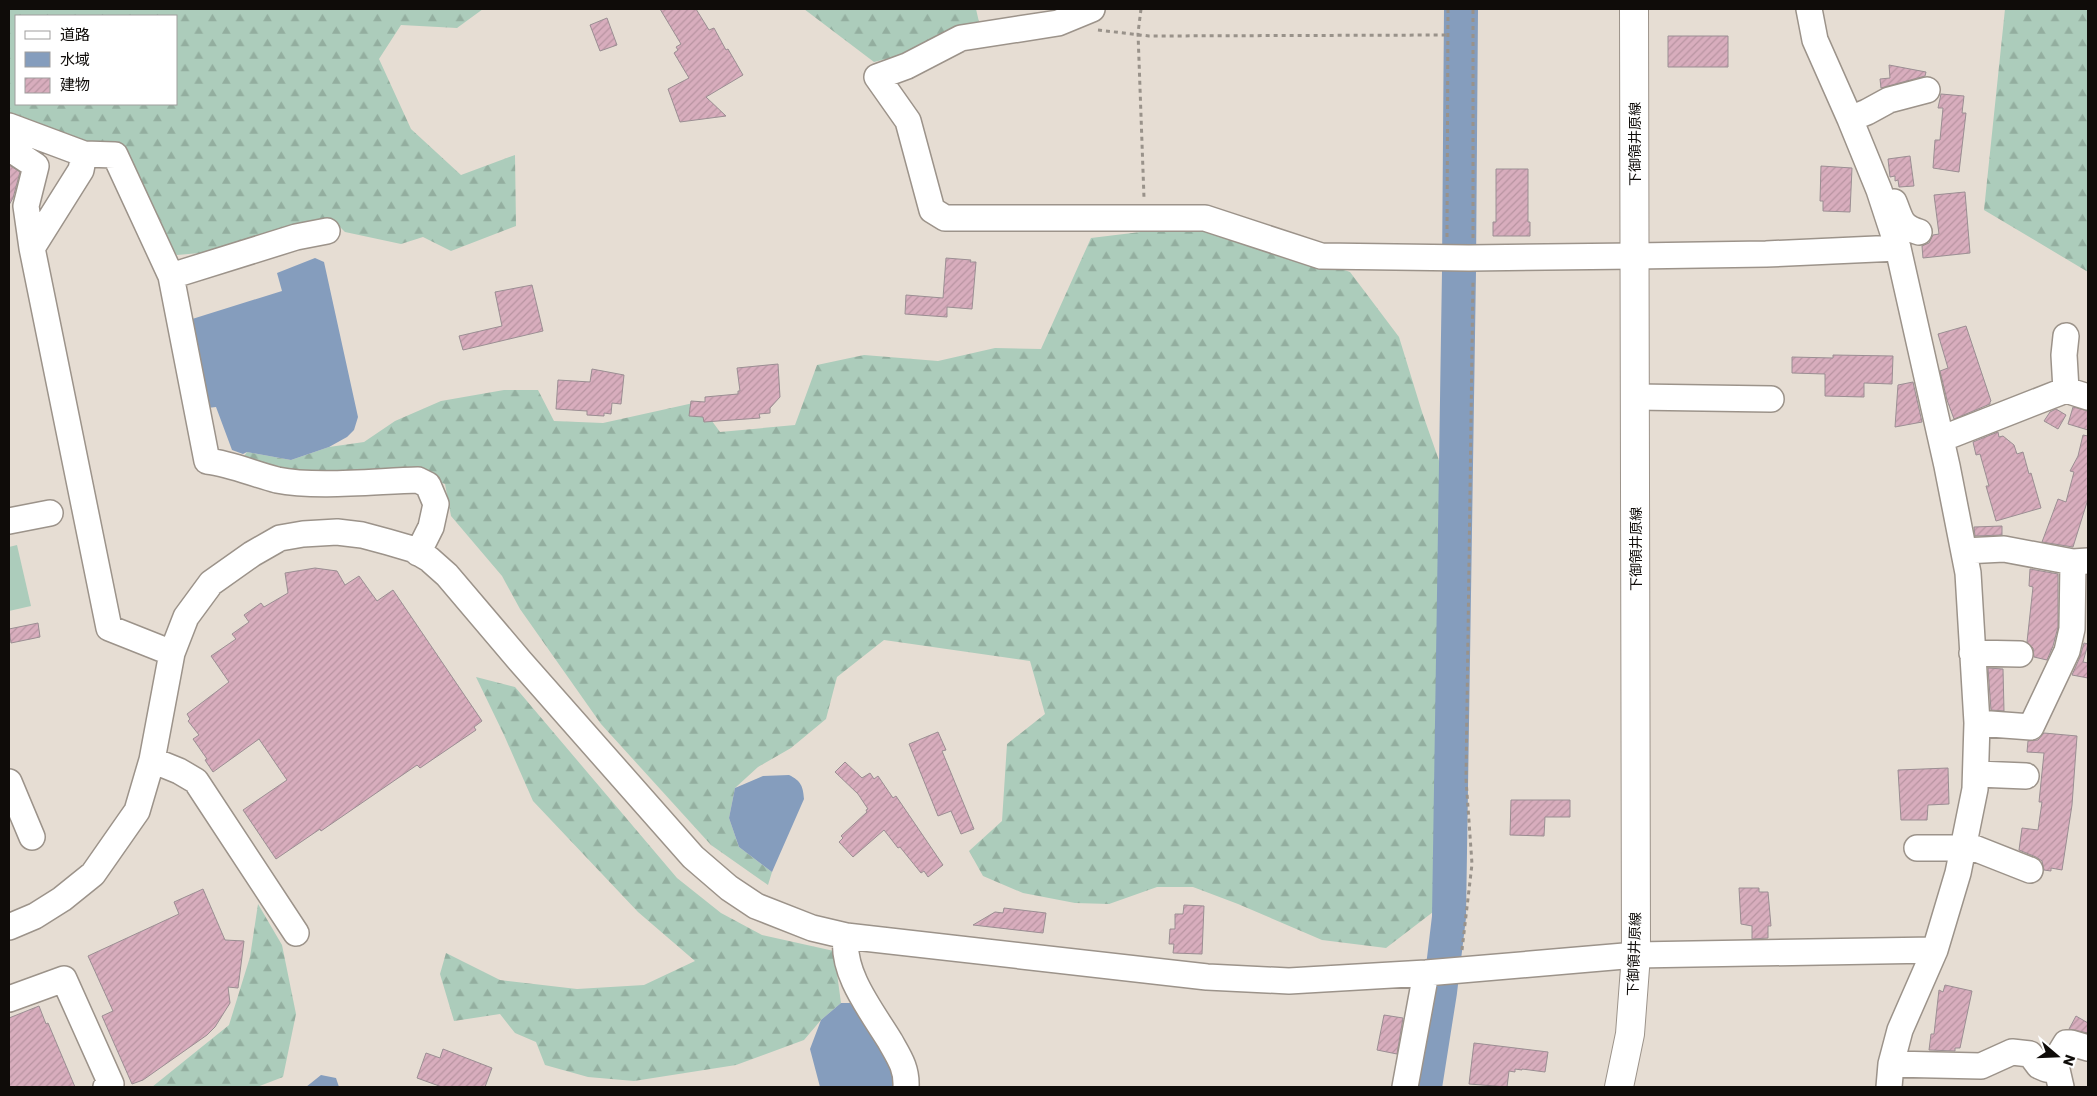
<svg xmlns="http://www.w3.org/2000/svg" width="2097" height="1096" font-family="Poppins,'Noto Sans JP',sans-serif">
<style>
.grass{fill:#acccbb}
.forest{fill:url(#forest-firs);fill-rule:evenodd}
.water{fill:#859dbd}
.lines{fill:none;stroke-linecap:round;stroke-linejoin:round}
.river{stroke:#859dbd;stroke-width:34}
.building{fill:url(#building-hatch);stroke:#9b8e93}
.minor-casing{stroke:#9c938a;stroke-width:28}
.major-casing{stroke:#9c938a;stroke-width:30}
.path{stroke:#99928a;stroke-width:3;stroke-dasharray:4 4;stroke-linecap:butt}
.minor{stroke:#fff;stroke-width:25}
.major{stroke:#fff;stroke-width:28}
.labels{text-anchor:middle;stroke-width:5;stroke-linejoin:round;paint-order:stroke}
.street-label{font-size:14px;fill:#0f0c09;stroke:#fff}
</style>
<defs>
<pattern id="forest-firs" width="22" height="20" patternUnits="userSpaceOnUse" patternTransform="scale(1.25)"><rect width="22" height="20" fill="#acccbb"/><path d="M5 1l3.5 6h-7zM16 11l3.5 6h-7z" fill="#93ae9f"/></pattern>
<pattern id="building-hatch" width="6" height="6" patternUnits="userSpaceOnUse" patternTransform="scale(1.25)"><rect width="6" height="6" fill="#d8adbd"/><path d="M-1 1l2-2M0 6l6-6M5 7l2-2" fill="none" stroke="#b894a1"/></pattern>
</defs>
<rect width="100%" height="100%" fill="#e6ddd3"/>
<!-- grass -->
<path class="grass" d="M17,545L31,606L9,611V547Z"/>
<!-- forest -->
<path class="forest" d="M9,9H483L457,28L401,25L379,59L411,129L461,175L515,155L516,226L451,251L423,237L401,244L345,232L334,221L212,252L177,255L158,239L161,221L144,205L116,152L9,123ZM16,16H176V104H16Z
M804,9H976L979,22L914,52L874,62Z
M2005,9H2088V272L1984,210Z
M1229,228L1350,272L1399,337L1422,412L1442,469L1449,654L1445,891L1433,912L1386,948L1322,940L1238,904L1193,887H1157L1109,904L1075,903L1023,893L983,876L969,851L1002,821L1007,744L1045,714L1030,661L884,640L837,677L826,719L791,748L758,767L735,788L729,818L739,847L772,872L768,885L711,845L601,724L520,609L502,576L451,516L445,484L415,473L319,479L240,462L247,452L291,460L329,447L364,442L395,421L441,401L504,390H538L554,421L603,423L698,402L720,432L795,425L817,365L864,355L938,361L995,348L1041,349L1091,238L1165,229Z
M476,677L515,687L677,878L721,913L762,935L834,951L841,1003L821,1020L804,1040L736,1065L634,1081L588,1077L545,1065L536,1042L515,1033L500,1014L454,1021L440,974L446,953L500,980L577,989L644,985L695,961L638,912L533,801L504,735Z
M258,904L282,945L296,1014L283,1077L257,1087H152L229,1025L250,957Z"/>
<!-- water -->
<path class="water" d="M315,258L324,262L358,417L354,430L347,437L329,447L291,460L247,452L243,454L232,450L216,407L207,408L189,320L282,291L277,273Z
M789,775C801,781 803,786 804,799L772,872L739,847L729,818L735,788L763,776Z
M841,1003H850C865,1024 898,1061 893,1087H820L810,1049L821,1020Z
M321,1075L336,1078L339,1087H306Z"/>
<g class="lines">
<!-- river -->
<path class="river" d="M1425,1087L1440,992L1449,917L1459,271L1461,9"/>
</g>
<!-- building -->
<path class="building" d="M660,9H696L709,30L714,28L726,50L728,49L743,75L706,97L726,116L680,122L668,89L689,78L674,53L678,50L676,47L681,44Z
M607,18L617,45L600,51L590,25Z
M1668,36H1728V67H1668Z
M1889,65L1926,72L1925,76L1881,88L1880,79L1890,78Z
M1941,94L1964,96L1962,113H1966L1959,172L1933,168L1935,140H1940L1943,108H1938Z
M1910,156L1914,186L1899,187L1898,180L1895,181V176L1890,177L1888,159Z
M9,165L20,172L13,198L9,205Z
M1821,166L1852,168L1850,212L1823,211V201H1820Z
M1496,169H1528V222H1530V236H1493V222H1496Z
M1965,192L1970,253L1923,258L1922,246L1929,243L1933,235L1939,234L1934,195Z
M946,258L971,260L970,262H976L972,309L947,307V317L905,314L906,295L943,298Z
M532,285L543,331L463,350L459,336L502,326L495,292Z
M1966,326L1991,401L1990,402V404L1954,419L1947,400L1940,371L1948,368L1938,334Z
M1833,355L1893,356L1892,384L1864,383V397L1825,396V374L1792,373V357L1833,358Z
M778,364L780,397L770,408V413L759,414L760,418L704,422L703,417L689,416L691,401L705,402V397L738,394V391H740L737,368Z
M592,369L624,375L621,404L612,403L611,414L604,413V416L587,415V411L556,409L558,380L590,382Z
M1913,382L1922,422L1895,427L1898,385Z
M2073,407L2088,411V430L2068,424Z
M2056,409L2066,415L2058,429L2044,421L2050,412Z
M1998,432L1999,437L2003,436L2014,445L2017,454L2023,452L2029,474L2031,473L2041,508L1996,521L1986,486H1989L1980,454L1976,455L1973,442Z
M2083,435L2088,436V499L2073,547L2042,542L2058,499L2066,502L2074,472L2070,471L2078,456Z
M2002,526V535L1975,536L1974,527Z
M315,568L337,571L345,585L359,576L377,601L393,590L482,721L474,727L476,730L420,768L417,765L321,831L320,829L276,859L243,810L287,780L259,739L213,772L205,760L207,759L193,739L199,735L188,721L190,719L187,714L229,682L211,656L236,639L232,634L249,622L244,615L261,603L264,607L288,593L285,573Z
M2030,569L2058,574V627L2053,646L2047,660L2034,657L2033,648L2027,642L2033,587L2029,586Z
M38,623L40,637L11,643L9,629Z
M2084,643L2088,644L2083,662L2088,663V678L2072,675L2080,657Z
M1988,668L2003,669L2004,711L1991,710Z
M938,732L946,750L942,751L974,829L961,834L951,811L938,816L909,744Z
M2044,733L2077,736L2072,805L2062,870L2051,868V871L2044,870L2042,861L2036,857L2019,850L2022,828L2038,830L2042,802H2039L2044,753L2027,752L2028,741L2038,740Z
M845,762L862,778L870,773L874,779L878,776L893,798L896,796L943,865L928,877L924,871L921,873L900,847L898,848L884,830L853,857L839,842L843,838L841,836L867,812L866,810L868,809L858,794L835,772Z
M1948,768L1949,804L1928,805L1927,820H1901L1898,770Z
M1511,800H1570V817H1545L1544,836L1510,835Z
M1739,888H1759V892H1768L1771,926H1768V938L1752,939V926L1741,924Z
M203,889L225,940L244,941L238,988L228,987L230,1003L215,1027L207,1035L143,1080L132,1084L102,1016L113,1011L88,956L179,914L174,902Z
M1184,905L1204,906L1202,954L1173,953L1174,944H1169L1170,929H1175V914H1183Z
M1004,908L1046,913L1043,933L973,925L995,912L1003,913Z
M1945,985L1972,991L1960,1048H1955V1051L1929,1050L1931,1034H1934L1939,990L1943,992Z
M39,1006L46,1024L48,1023L75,1087H9V1018Z
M1384,1015L1403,1018L1397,1054L1377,1050Z
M2076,1016L2088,1023V1033L2069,1029Z
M1474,1043L1548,1052L1545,1072L1522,1069V1070L1515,1069V1072L1509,1071L1507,1087L1469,1084Z
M443,1049L492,1068L485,1087H442L417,1078L426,1053L440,1058Z"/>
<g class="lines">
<!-- minor casing -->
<g class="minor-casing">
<path id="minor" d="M1092,9L1058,23L961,38L907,66L877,77L908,121L932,210L945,218H1205L1321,256L1469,258L1635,256L1766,254L1898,248
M1809,9L1815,40L1850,119L1879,190L1898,248L1947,466L1968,573L1977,723L1975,789L1958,873L1935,950L1900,1030L1891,1064L1889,1087
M1850,119L1867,112L1889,100L1927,90
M9,126L84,154
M9,148L36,166L26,206L32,248L109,628L172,653
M1894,202C1901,219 1900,226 1919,232
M32,248L81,170L84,154L115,155L171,276L207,461C232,464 253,474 277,480C316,488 377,481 418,480L428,485L436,504L431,527L418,553
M171,276L296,237L327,231
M2066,336L2064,355L2066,390
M1636,397L1771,399
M1941,439L2066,390L2088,397
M9,521L50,513
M1964,551L2004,549L2073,562L2088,561
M1972,653L2020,654
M1977,723L2031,727L2067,651L2072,629L2073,562
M152,760L179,771L196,781L296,933
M1977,774L2026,776
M9,782L32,837
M1964,844L2030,870
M1917,848H1963
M9,927L35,916L62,899L93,874L137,811L152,760L172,653L186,617L211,583L252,554L280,538L303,534L337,532L362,535L388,542L412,549L429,559L447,575L520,661L693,857L729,888L756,906L812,928L846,936L1207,977L1289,981L1426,973L1636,955L1935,950
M846,936C841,973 871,1010 890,1041C899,1057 907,1068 906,1087
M9,999L64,979L111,1084L106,1087
M2055,1061L2061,1087
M1891,1064L1981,1066L2012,1052L2030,1054L2039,1066L2046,1069L2055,1061L2066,1043H2071L2088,1048
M1405,1087L1426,973"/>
</g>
<!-- major casing -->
<g class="major-casing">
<path id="major" d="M1619,1087L1630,1034L1636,955L1634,9"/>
</g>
<!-- path -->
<path class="path" d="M1141,9L1138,33L1144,198
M1098,30L1149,36L1447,35
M1447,237L1448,9
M1473,238V9
M1462,950L1472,864L1466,779L1473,279"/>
<!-- minor -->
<use href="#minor" class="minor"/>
<!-- major -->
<use href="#major" class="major"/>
</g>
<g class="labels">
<!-- street labels -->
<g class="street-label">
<text transform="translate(1635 144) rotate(-90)" y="5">下御領井原線</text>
<text transform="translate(1636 549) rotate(-90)" y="5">下御領井原線</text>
<text transform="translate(1634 954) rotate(-88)" y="5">下御領井原線</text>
</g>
</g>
<!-- border -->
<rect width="2097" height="1096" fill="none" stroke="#0f0c09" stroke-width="20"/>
<!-- legend -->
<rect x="15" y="15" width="162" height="90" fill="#ffffff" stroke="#9f9e9d"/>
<rect x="25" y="31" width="25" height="8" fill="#ffffff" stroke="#9f9e9d"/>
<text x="60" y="40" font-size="15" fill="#0f0c09">道路</text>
<rect x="25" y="52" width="25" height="15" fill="#859dbd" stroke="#9f9e9d"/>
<text x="60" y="65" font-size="15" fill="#0f0c09">水域</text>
<rect x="25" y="78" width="25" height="15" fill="url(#building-hatch)" stroke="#9f9e9d"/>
<text x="60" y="90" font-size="15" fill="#0f0c09">建物</text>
<!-- north arrow -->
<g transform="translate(2057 1056) rotate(109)" stroke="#ffffff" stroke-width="4" paint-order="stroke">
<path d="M0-4L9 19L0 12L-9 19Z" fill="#0f0c09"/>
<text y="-8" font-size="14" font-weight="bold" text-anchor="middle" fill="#0f0c09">N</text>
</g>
</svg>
